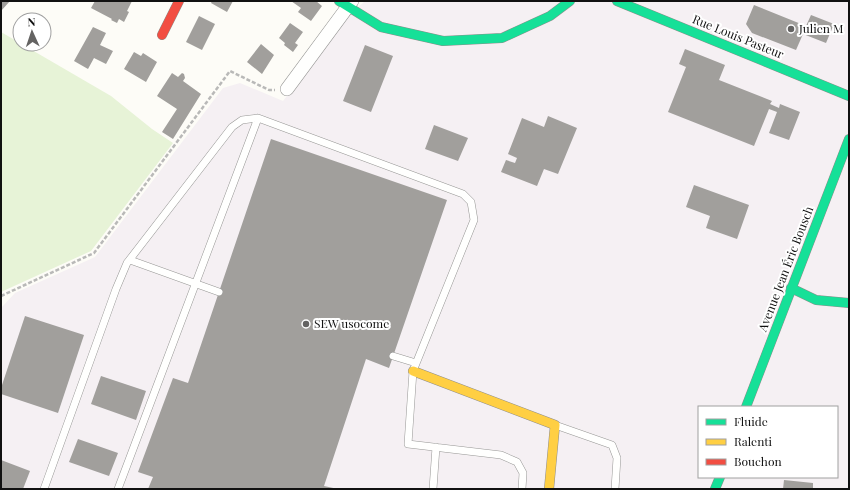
<svg xmlns="http://www.w3.org/2000/svg" width="850" height="490" font-family="'Playfair Display',serif">
<style>
.industrial{fill:#f5f0f3;fill-rule:evenodd}
.green{fill:#e7f3d7}
.building{fill:#a19f9c}
.lines{fill:none;stroke-linecap:round;stroke-linejoin:round}
.lane-casing{stroke:#979795;stroke-width:8}
.street-casing{stroke:#979795;stroke-width:14}
.fast-casing{stroke:#8e8d8b;stroke-width:10}
.slow-casing{stroke:#8e8d8b;stroke-width:10}
.jam-casing{stroke:#8e8d8b;stroke-width:10}
.path{stroke:#b9b9b8;stroke-width:2.5;stroke-dasharray:4 2;stroke-linecap:butt}
.lane{stroke:#fffffe;stroke-width:7}
.street{stroke:#fffffe;stroke-width:13}
.fast{stroke:#16e098;stroke-width:9}
.slow{stroke:#ffcf43;stroke-width:9}
.jam{stroke:#f24e42;stroke-width:9}
.poi-dot{fill:#646362;stroke:#fff;stroke-width:1.5}
.labels{text-anchor:middle;stroke-width:4;stroke-linejoin:round;paint-order:stroke}
.poi-label{font-size:12px;fill:#111;stroke:#fff;text-anchor:start}
.street-label{font-size:12px;fill:#111;stroke:#fff}
</style>
<rect width="100%" height="100%" fill="#fdfcf7"/>
<!-- industrial -->
<path class="industrial" d="M365,1H849V489H1V308L15,293L95,257L223,88L240,83L283,101L346,18ZM699,407H837V477H699Z"/>
<!-- green -->
<path class="green" d="M1,32L111,96L152,129L173,143L91,251L1,292Z"/>
<!-- building -->
<path class="building" d="M1,1H10L1,11Z
M95,1H132L127,11L129,12L124,22L119,19L117,23L111,20L112,19L91,8Z
M212,1H233L227,12L211,3Z
M291,1H316L322,6L311,21L298,12L301,8Z
M754,5L806,26L811,15L834,24L826,43L803,34L796,50L752,33L746,24Z
M199,16L215,24L202,50L186,42Z
M290,23L303,32L295,43L298,45L293,52L284,45L285,43L279,38Z
M93,27L106,33L100,45L113,51L106,64L94,58L88,69L74,61Z
M261,44L274,55L262,74L247,62Z
M365,45L393,56L371,112L343,101Z
M685,49L725,65L719,80L772,101L770,104L779,108L780,104L800,112L789,140L769,133L777,112L769,109L754,146L668,112L686,67L679,64Z
M134,52L141,56L143,53L157,62L146,82L124,69Z
M172,73L178,77L182,73L184,74L185,78L183,81L201,94L173,139L162,132L177,109L157,96Z
M548,116L577,128L558,174L544,169L537,186L501,172L506,160L515,163L517,158L508,154L522,118L544,127Z
M434,125L468,138L458,161L425,149Z
M271,139L447,200L389,368L366,359L324,486L338,489H148L153,477L138,472L173,378L188,383Z
M694,185L749,205L737,239L706,228L710,216L686,207Z
M25,316L84,335L58,413L1,394V388Z
M101,376L146,391L136,420L91,404Z
M78,439L118,453L109,476L69,462Z
M1,460L30,471L23,489H1Z
M784,480L813,483V489H783Z"/>
<g class="lines">
<!-- lane casing -->
<g class="lane-casing">
<path id="lane" d="M130,260L219,292
M393,356L416,363
M555,425L612,445L617,458L615,489
M44,489L116,289L127,263L232,127L242,120L258,118L463,194L471,202L474,220L413,371L408,444L501,455L517,462L523,473L522,489
M118,489L258,118
M433,489L436,447"/>
</g>
<!-- street casing -->
<g class="street-casing">
<path id="street" d="M287,89L352,1"/>
</g>
<!-- fast casing -->
<g class="fast-casing">
<path id="fast" d="M339,1L381,27L443,41L502,38L550,16L570,1
M617,1L849,96
M791,288L816,300L849,303
M746,407L849,139
M715,489L720,477"/>
</g>
<!-- slow casing -->
<g class="slow-casing">
<path id="slow" d="M413,371L555,425L549,489"/>
</g>
<!-- jam casing -->
<g class="jam-casing">
<path id="jam" d="M162,35L179,1"/>
</g>
<!-- path -->
<path class="path" d="M1,296L94,253L230,71L269,90H275"/>
<!-- lane -->
<use href="#lane" class="lane"/>
<!-- street -->
<use href="#street" class="street"/>
<!-- fast -->
<use href="#fast" class="fast"/>
<!-- slow -->
<use href="#slow" class="slow"/>
<!-- jam -->
<use href="#jam" class="jam"/>
</g>
<!-- markers -->
<g class="poi-dot">
<circle cx="791" cy="29" r="4"/>
<circle cx="306" cy="324" r="4"/>
</g>
<g class="labels">
<!-- poi labels -->
<g class="poi-label">
<text x="799" y="33">Julien M</text>
<text x="314" y="328">SEW usocome</text>
</g>
<!-- street labels -->
<g class="street-label">
<text transform="translate(738 37) rotate(22)" y="4">Rue Louis Pasteur</text>
<text transform="translate(786 269) rotate(-69)" y="4">Avenue Jean Éric Bousch</text>
</g>
</g>
<!-- border -->
<rect width="850" height="490" fill="none" stroke="#111111" stroke-width="4"/>
<!-- legend -->
<rect x="698" y="406" width="140" height="72" fill="#ffffff" stroke="#a0a0a0"/>
<rect x="706" y="419" width="20" height="6" fill="#16e098" stroke="#a0a0a0"/>
<text x="734" y="426" font-size="12" fill="#111111">Fluide</text>
<rect x="706" y="439" width="20" height="6" fill="#ffcf43" stroke="#a0a0a0"/>
<text x="734" y="446" font-size="12" fill="#111111">Ralenti</text>
<rect x="706" y="459" width="20" height="6" fill="#f24e42" stroke="#a0a0a0"/>
<text x="734" y="466" font-size="12" fill="#111111">Bouchon</text>
<!-- north arrow -->
<g transform="translate(32 32) rotate(357)"><circle r="19" fill="#ffffff" stroke="#a0a0a0"/>
<path d="M0-3L7 15L0 10L-7 15Z" fill="#646362"/>
<text y="-6" font-size="11" font-weight="bold" text-anchor="middle" fill="#111111">N</text>
</g>
</svg>
